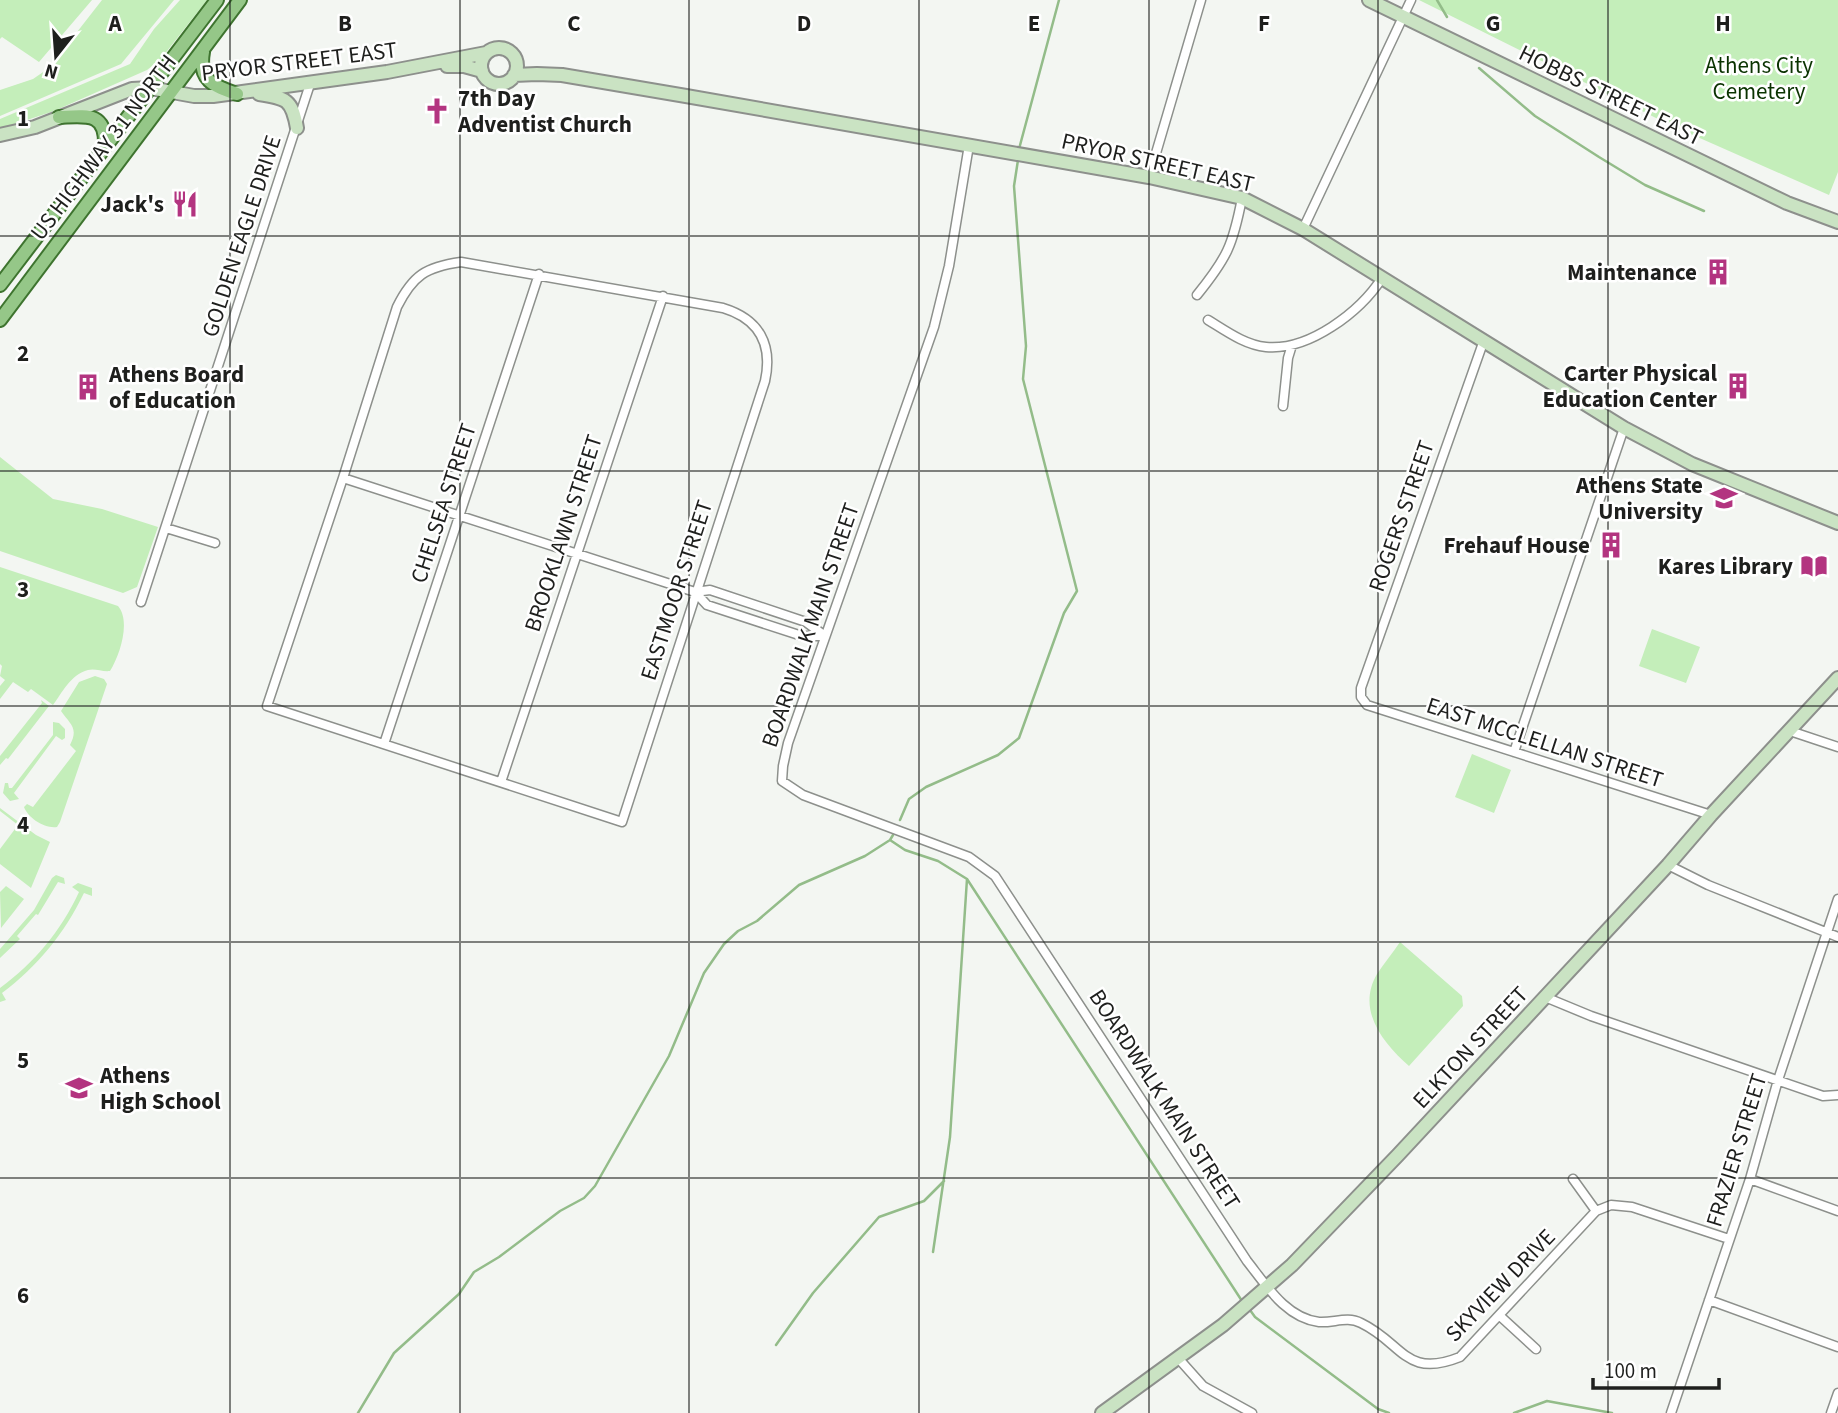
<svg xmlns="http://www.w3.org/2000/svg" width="1838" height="1413" font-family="'Source Sans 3',sans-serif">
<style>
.green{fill:#c4eeba}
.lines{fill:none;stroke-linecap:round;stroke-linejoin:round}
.stream{stroke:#93bc89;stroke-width:2.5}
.street-casing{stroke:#8d908c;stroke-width:11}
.secondary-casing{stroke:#8d908c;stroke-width:16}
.primary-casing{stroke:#3e742f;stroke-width:16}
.street{stroke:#fff;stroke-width:8}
.secondary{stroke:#cae3c3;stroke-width:12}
.primary{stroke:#95c788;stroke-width:12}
.grid{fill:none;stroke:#1e1f1d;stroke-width:2;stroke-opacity:0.55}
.labels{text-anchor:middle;stroke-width:5;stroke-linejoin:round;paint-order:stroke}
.street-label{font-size:23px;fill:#1e1f1d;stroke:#fff}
.park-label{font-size:23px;fill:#0a3300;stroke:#fff}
.poi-label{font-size:23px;font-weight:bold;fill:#1e1f1d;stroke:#fff;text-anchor:end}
.grid-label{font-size:23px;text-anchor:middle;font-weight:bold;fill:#1e1f1d;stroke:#fff;stroke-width:5;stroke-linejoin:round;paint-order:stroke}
</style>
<rect width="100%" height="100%" fill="#f3f6f2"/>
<!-- green -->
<path class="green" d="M0,0H92L39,62L2,37L0,39Z
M102,0H174L121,64L0,116V90L33,79L49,68Z
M180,0H207L160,60L147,70L54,111L0,129V119L130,64L154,29Z
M1419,0H1838V172L1829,195L1668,124Z
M0,457L53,499L102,509L158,527L137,587L123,593L0,551Z
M0,567L118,606C131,621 120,655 110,671C102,672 95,668 88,670C71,674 62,693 53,705L31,689L28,692L13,682L0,699V686L5,680L0,676L2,666L0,664Z
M1652,629L1700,647L1686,683L1639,666Z
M95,676L104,679L107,684L60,822L57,827C45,829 28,818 24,807L27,804L33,807L76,751L70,745C79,728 70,724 61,711L79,682Z
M41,700L49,706L8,759L6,758L0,765V756L42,703Z
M53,722L59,723L65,729V738L62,740L56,736L14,793L19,799L10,801L3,793L5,783H8L9,788H12L53,735Z
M1472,754L1511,770L1494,813L1455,797Z
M0,808L36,835L50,842L31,888L0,864V849L18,825L0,811Z
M56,875L64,878L65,884L58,882L38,915L36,914L17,936L20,939L0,958V949L34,910L52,878Z
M78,883L92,888V896L84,893C64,934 38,966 2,993L6,1000L0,1002V988C34,963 61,931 79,892L72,887Z
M6,886L24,899L1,928L0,892Z
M1400,942L1462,996L1463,1006L1409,1066C1383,1043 1356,1010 1377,974C1384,963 1393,953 1400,942Z"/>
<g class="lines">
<!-- stream -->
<path class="stream" d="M1437,0L1447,17
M1479,68L1535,116L1599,157L1645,185L1704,211
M1019,149L1059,0
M900,820L909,799L926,787L998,755L1019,738L1064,613L1077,591L1023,379L1026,346L1014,186L1018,160
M890,840L905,850L938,861L967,879L1242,1301
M933,1252L950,1137L967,879
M1250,1310L1255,1317L1378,1409L1389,1413
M776,1345L813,1293L879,1217L924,1201L944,1181
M358,1413L394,1353L459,1294L474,1272L499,1257L560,1211L584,1198L595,1186L669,1056L704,973L724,944L738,931L757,921L799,885L865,856L890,840L893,835
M1514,1413L1547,1401L1612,1413"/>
<!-- street casing -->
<g class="street-casing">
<path id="street" d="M969,145L949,266L934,327L788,743L783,766L782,781L803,795L969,857L995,876L1247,1261C1266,1285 1286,1318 1319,1322C1334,1323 1347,1316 1361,1323C1403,1343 1405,1379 1460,1357L1596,1211L1611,1205L1632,1207L1729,1239
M1149,177L1201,0
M1303,229L1411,0
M461,262L723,308C759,319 773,344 765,381L622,822L267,706L343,478L397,307C413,275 426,267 461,262Z
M1197,295C1227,258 1233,245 1242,198
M1208,320C1226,331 1245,345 1266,347C1309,351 1360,312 1382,278
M1484,340L1361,688V697L1367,705L1711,815
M1283,406L1288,358L1292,345
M343,478L695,592L710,590L806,622L825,636
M166,528L215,543
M695,592L707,605L802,636H825
M141,602L311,81
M1790,731L1838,747
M384,744L539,274
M1514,752L1624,428
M501,782L663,296
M1668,865L1708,885L1838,937
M1545,997L1591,1016L1823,1096L1838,1095
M1573,1179L1596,1211
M1750,1179L1838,1211
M1709,1300L1838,1347
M1500,1316L1536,1349
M1178,1358L1203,1386L1252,1413
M1671,1413L1750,1179L1778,1080L1838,899
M1831,1413L1838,1393"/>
</g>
<!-- secondary casing -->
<g class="secondary-casing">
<path id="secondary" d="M1369,0L1787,203L1838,222
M481 66a18 18 0 1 1 36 0a18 18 0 1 1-36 0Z
M447,66H464L482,71
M514,75L537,74L562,75L686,96L1149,177L1242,198L1303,229L1624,428L1692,464L1838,523
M259,94C286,98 292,99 297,128
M0,135L35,127L132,89L150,88L194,96H213L387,72L486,53
M1102,1413L1223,1325L1292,1265L1398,1155L1668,865L1711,815L1838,678"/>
</g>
<!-- primary casing -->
<g class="primary-casing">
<path id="primary" d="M203,52C198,80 213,86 237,94
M59,117C85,116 106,111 105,145
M0,285L217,0
M0,320L240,0"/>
</g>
<!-- street -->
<use href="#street" class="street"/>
<!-- secondary -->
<use href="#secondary" class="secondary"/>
<!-- primary -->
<use href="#primary" class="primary"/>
</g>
<!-- grid -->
<path class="grid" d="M230,0V1413M460,0V1413M689,0V1413M919,0V1413M1149,0V1413M1378,0V1413M1608,0V1413M0,236H1838M0,471H1838M0,706H1838M0,942H1838M0,1178H1838"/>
<!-- icons -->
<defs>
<g id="church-bare" transform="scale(2.1)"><path d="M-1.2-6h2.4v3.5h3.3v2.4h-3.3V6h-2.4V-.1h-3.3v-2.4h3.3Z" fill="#b33480" stroke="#fff" stroke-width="2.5" paint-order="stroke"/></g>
<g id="restaurant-bare" transform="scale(2.1)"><path d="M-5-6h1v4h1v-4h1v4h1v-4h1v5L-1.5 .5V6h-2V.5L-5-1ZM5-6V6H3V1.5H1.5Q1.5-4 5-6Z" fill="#b33480" stroke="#fff" stroke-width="2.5" paint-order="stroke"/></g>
<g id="building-bare" transform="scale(2.1)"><path d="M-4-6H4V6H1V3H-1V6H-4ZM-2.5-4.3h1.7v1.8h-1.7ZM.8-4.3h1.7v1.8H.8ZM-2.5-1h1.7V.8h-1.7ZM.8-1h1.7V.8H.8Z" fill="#b33480" stroke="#fff" stroke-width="2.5" paint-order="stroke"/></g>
<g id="university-bare" transform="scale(2.1)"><path d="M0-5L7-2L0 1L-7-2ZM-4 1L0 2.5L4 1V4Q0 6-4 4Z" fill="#b33480" stroke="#fff" stroke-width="2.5" paint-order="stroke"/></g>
<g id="library-bare" transform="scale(2.1)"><path d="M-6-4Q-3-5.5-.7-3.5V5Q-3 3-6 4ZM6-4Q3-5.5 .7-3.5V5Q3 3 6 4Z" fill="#b33480" stroke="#fff" stroke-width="2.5" paint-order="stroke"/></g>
<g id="school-bare" transform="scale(2.1)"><path d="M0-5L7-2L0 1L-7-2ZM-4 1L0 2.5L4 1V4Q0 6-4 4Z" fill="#b33480" stroke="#fff" stroke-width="2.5" paint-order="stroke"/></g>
</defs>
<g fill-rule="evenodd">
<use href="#church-bare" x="437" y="111"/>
<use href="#restaurant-bare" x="185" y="204"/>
<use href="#building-bare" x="1718" y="272"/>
<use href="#building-bare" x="1738" y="386"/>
<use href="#building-bare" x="88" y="387"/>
<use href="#university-bare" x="1724" y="498"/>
<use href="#building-bare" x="1611" y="545"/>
<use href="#library-bare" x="1814" y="566"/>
<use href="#school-bare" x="79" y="1088"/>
</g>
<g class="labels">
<!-- street labels -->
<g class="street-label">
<text transform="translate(299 61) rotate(-7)" y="8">PRYOR STREET EAST</text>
<text transform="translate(1611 95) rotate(26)" y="8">HOBBS STREET EAST</text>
<text transform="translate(103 147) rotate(-53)" y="8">US HIGHWAY 31 NORTH</text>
<text transform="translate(1158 162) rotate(13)" y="8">PRYOR STREET EAST</text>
<text transform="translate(241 236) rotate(-72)" y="8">GOLDEN EAGLE DRIVE</text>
<text transform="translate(443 503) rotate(-72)" y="8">CHELSEA STREET</text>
<text transform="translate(1401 516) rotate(-71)" y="8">ROGERS STREET</text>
<text transform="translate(563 533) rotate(-72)" y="8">BROOKLAWN STREET</text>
<text transform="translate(676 590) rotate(-72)" y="8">EASTMOOR STREET</text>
<text transform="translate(810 625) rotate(-71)" y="8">BOARDWALK MAIN STREET</text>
<text transform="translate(1545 742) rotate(18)" y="8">EAST MCCLELLAN STREET</text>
<text transform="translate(1470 1047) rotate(-47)" y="8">ELKTON STREET</text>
<text transform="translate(1165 1099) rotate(57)" y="8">BOARDWALK MAIN STREET</text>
<text transform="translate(1736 1150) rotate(-73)" y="8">FRAZIER STREET</text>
<text transform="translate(1500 1285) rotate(-46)" y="8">SKYVIEW DRIVE</text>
</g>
<!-- park labels -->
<g class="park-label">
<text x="1759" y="73">Athens City<tspan x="1759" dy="26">Cemetery</tspan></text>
</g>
<!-- poi labels -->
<g class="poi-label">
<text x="458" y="106" text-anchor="start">7th Day<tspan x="458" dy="26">Adventist Church</tspan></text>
<text x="164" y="212">Jack's</text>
<text x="1697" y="280">Maintenance</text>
<text x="1717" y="381">Carter Physical<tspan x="1717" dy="26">Education Center</tspan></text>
<text x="109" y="382" text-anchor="start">Athens Board<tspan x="109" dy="26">of Education</tspan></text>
<text x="1703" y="493">Athens State<tspan x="1703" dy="26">University</tspan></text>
<text x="1590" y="553">Frehauf House</text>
<text x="1793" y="574">Kares Library</text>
<text x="100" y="1083" text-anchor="start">Athens<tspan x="100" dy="26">High School</tspan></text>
</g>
</g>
<g class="grid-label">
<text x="115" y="31">A</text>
<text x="345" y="31">B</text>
<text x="574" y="31">C</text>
<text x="804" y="31">D</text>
<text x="1034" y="31">E</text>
<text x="1264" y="31">F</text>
<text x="1493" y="31">G</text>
<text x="1723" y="31">H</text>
<text x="23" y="126">1</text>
<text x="23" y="361">2</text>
<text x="23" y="597">3</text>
<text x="23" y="832">4</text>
<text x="23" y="1068">5</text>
<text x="23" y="1303">6</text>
</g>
<!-- north arrow -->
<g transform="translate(56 56) rotate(197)" stroke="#ffffff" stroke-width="5" paint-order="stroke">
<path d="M0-5L12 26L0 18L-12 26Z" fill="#1e1f1d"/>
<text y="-10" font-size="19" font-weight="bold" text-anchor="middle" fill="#1e1f1d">N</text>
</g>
<!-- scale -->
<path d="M1593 1378v10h126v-10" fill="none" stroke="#1e1f1d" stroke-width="3.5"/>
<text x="1604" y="1378" font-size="21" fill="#1e1f1d" stroke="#ffffff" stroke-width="5" paint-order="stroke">100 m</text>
</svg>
